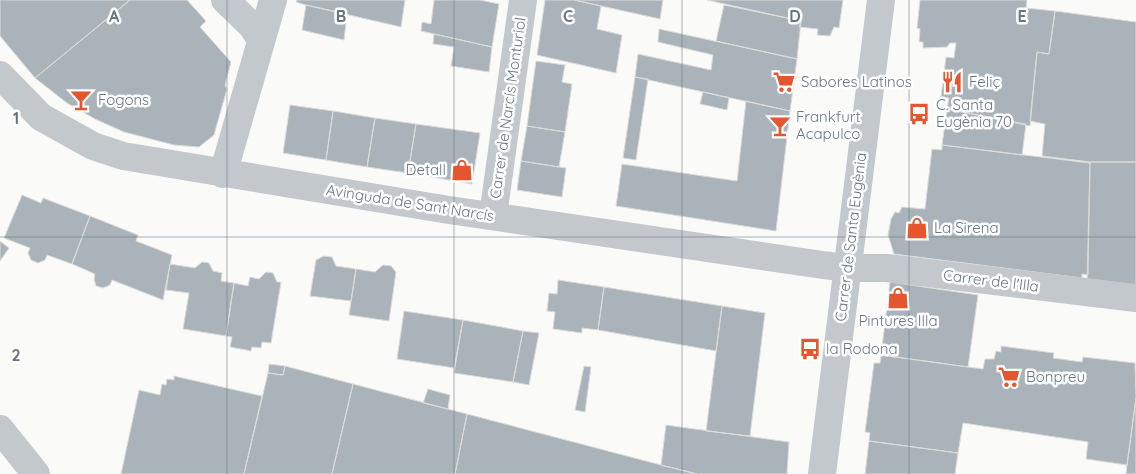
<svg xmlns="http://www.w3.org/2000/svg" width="1136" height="474" font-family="Quicksand,sans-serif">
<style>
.building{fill:#aab3b9;stroke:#dcdcda}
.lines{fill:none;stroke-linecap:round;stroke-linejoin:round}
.minor{stroke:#c3c8cc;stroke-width:28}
.grid{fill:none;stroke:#657683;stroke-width:1;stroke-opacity:0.55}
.labels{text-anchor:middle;stroke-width:5;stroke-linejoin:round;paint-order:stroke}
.poi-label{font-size:15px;fill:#657683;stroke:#fff;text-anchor:start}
.street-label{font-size:15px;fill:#657683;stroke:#fff}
.grid-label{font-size:16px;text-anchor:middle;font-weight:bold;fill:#657683;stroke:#fff;stroke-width:5;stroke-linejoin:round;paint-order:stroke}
</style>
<rect width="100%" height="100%" fill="#fafaf8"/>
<!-- building -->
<path class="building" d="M0,0H130L35,78L0,36Z
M130,0H187L206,21L200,27L231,62L225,85L227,89L214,135L199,147L174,145L124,132L95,119L67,103L35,78Z
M297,0H405L401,27L306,5L296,2Z
M434,0H480L499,4L492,47L421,31L422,22L431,24Z
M545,0H574L601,6L597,29L622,35L616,73L537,55Z
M574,0H663L660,19Z
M707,0H843L839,28L834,27L830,36L817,35L818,29L799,27L801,21Z
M920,0H1027L1026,8L1055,11L1049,54L1037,52L1030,126L947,109L949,98L941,97L946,57L954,58L956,43H950L947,47L923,48V42H919L920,29L917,28Z
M306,5L347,14L344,40L302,30Z
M724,5L801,21L797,59L716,41Z
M1055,11L1136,22V162H1090L1042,156L1045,124L1030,121L1037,52L1049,54Z
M659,29L797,59L790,111L635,77L638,54L711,70L713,55L658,42Z
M434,34L492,47L489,72L451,66L454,47L433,44Z
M536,61L565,65L562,82L572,84L565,132L527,126Z
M635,77L648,79L636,160L623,158Z
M703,92L729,98L727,110L700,104Z
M746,101L790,111L776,231L616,206L622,164L737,181Z
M290,105L333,111L326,160L283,153Z
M947,109L1026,124L1022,155L942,145Z
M333,111L375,118L367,167L326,160Z
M375,118L416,124L408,173L367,167Z
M416,124L480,133L472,184L408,173Z
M527,126L565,132L559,167L521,161Z
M942,145L1090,163L1088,275L1082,274V278L894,254L888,235L891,219L895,212L899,213L902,207L925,209L932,149L942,150Z
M521,161L566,168L562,197L517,190Z
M1090,162H1136V289L1087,283Z
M22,195L41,203L43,198L90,216L72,264L47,255L45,260L38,263L31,260L28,253L30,248L4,238Z
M90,216L138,235L136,241L172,255L163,300L112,280L110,285L103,288L96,286L94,279L95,274L72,264Z
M0,241L9,248L0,261Z
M324,256L332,257L336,266L356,269L351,301L310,296L316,260Z
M202,262L209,263L213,271L222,273L221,281L234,283L226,336L183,329L189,293L166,290L170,264L195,268Z
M383,265L391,266L396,272L389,321L349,315L356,269L375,272Z
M266,272L273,273L277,282H281L271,343L262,342L261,348L252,347L251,351L230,347L232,337L226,336L234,283L248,286L250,277L259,279Z
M558,280L604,287L598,330L582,328V333L553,329L555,312L547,311L549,293L557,294Z
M890,282L978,295L968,367L881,355Z
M604,287L722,306L716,351L598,330Z
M722,306L765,313L750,436L706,431Z
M404,311L463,320L454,368L397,359Z
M463,320L523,331L513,382L454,373Z
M523,331L539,333L529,385L513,382Z
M1001,346L1054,353L1053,358L1082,362L1083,357L1135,363L1136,398L1127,465L1086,459L1088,442L963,423L958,453L869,441L870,433L865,432L874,363H880L881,355L983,369L985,359H994L996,351L1001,352Z
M269,364L285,366L283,375L268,373Z
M285,366L353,384L332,474H244L268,373L283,375Z
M584,366L591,367L585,412L575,410Z
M174,376L262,396L244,474H121L139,390L160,395L162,384L166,385L167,379L174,380Z
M353,384L467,414L455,474H332Z
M428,389L450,395L448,409L423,403Z
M1136,398V474H1126L1127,465Z
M467,414L661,465L697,474H455Z
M666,425L789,442L787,474H697L661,465Z
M869,441L958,453L955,474H865Z"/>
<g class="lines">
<!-- minor -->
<path class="minor" d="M225,0L252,26L261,40
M0,75L41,117L93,146L123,156L449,210L823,265L847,268H887L1136,298
M223,174L273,0
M493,216L523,0
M0,429L36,474
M822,474L881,0"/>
</g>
<!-- grid -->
<path class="grid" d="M227,0V474M454,0V474M682,0V474M909,0V474M0,237H1136"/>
<!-- icons -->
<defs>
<g id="supermarket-bare" transform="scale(1.725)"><path d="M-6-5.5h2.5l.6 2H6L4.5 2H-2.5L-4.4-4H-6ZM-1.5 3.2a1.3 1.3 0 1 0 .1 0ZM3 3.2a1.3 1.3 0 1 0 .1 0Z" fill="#e4572e" stroke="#fff" stroke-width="2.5" paint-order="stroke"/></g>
<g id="restaurant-bare" transform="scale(1.725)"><path d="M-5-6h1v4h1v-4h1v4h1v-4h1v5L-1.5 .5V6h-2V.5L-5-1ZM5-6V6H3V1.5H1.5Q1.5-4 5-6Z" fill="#e4572e" stroke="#fff" stroke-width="2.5" paint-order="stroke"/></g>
<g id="bar-bare" transform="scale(1.725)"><path d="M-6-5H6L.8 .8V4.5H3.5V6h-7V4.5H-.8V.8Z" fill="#e4572e" stroke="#fff" stroke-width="2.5" paint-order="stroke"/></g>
<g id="bus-bare" transform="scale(1.725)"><path d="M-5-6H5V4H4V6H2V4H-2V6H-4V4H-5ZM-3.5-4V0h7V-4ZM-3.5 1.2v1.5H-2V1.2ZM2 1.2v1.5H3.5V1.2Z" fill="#e4572e" stroke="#fff" stroke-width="2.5" paint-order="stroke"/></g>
<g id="shop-bare" transform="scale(1.725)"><path d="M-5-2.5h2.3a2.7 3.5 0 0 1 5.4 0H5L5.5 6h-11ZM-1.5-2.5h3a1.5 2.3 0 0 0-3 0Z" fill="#e4572e" stroke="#fff" stroke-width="2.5" paint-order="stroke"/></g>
</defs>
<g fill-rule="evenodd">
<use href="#supermarket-bare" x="784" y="82"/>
<use href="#restaurant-bare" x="952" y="82"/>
<use href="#bar-bare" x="81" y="100"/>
<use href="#bus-bare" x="919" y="114"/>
<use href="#bar-bare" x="780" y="126"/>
<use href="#shop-bare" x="462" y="170"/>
<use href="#shop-bare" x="917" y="228"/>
<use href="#shop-bare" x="898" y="298"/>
<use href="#bus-bare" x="810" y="349"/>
<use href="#supermarket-bare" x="1009" y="377"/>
</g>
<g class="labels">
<!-- poi labels -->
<g class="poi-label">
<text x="801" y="87">Sabores Latinos</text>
<text x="969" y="87">Feliç</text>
<text x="98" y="105">Fogons</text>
<text x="936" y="110">C. Santa<tspan x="936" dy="17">Eugènia 70</tspan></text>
<text x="796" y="122">Frankfurt<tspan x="796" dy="17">Acapulco</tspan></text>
<text x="446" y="175" text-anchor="end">Detall</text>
<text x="934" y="233">La Sirena</text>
<text x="898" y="326" text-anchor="middle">Pintures Illa</text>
<text x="826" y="354">la Rodona</text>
<text x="1026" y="382">Bonpreu</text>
</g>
<!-- street labels -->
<g class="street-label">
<text transform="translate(508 108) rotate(-82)" y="5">Carrer de Narcís Monturiol</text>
<text transform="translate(410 203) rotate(9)" y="5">Avinguda de Sant Narcís</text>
<text transform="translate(851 237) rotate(-83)" y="5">Carrer de Santa Eugènia</text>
<text transform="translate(991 281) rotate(7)" y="5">Carrer de l'Illa</text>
</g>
</g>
<g class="grid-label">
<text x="114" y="22">A</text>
<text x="341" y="22">B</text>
<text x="568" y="22">C</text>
<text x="795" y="22">D</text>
<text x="1022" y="22">E</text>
<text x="16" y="124">1</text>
<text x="16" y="361">2</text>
</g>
</svg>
